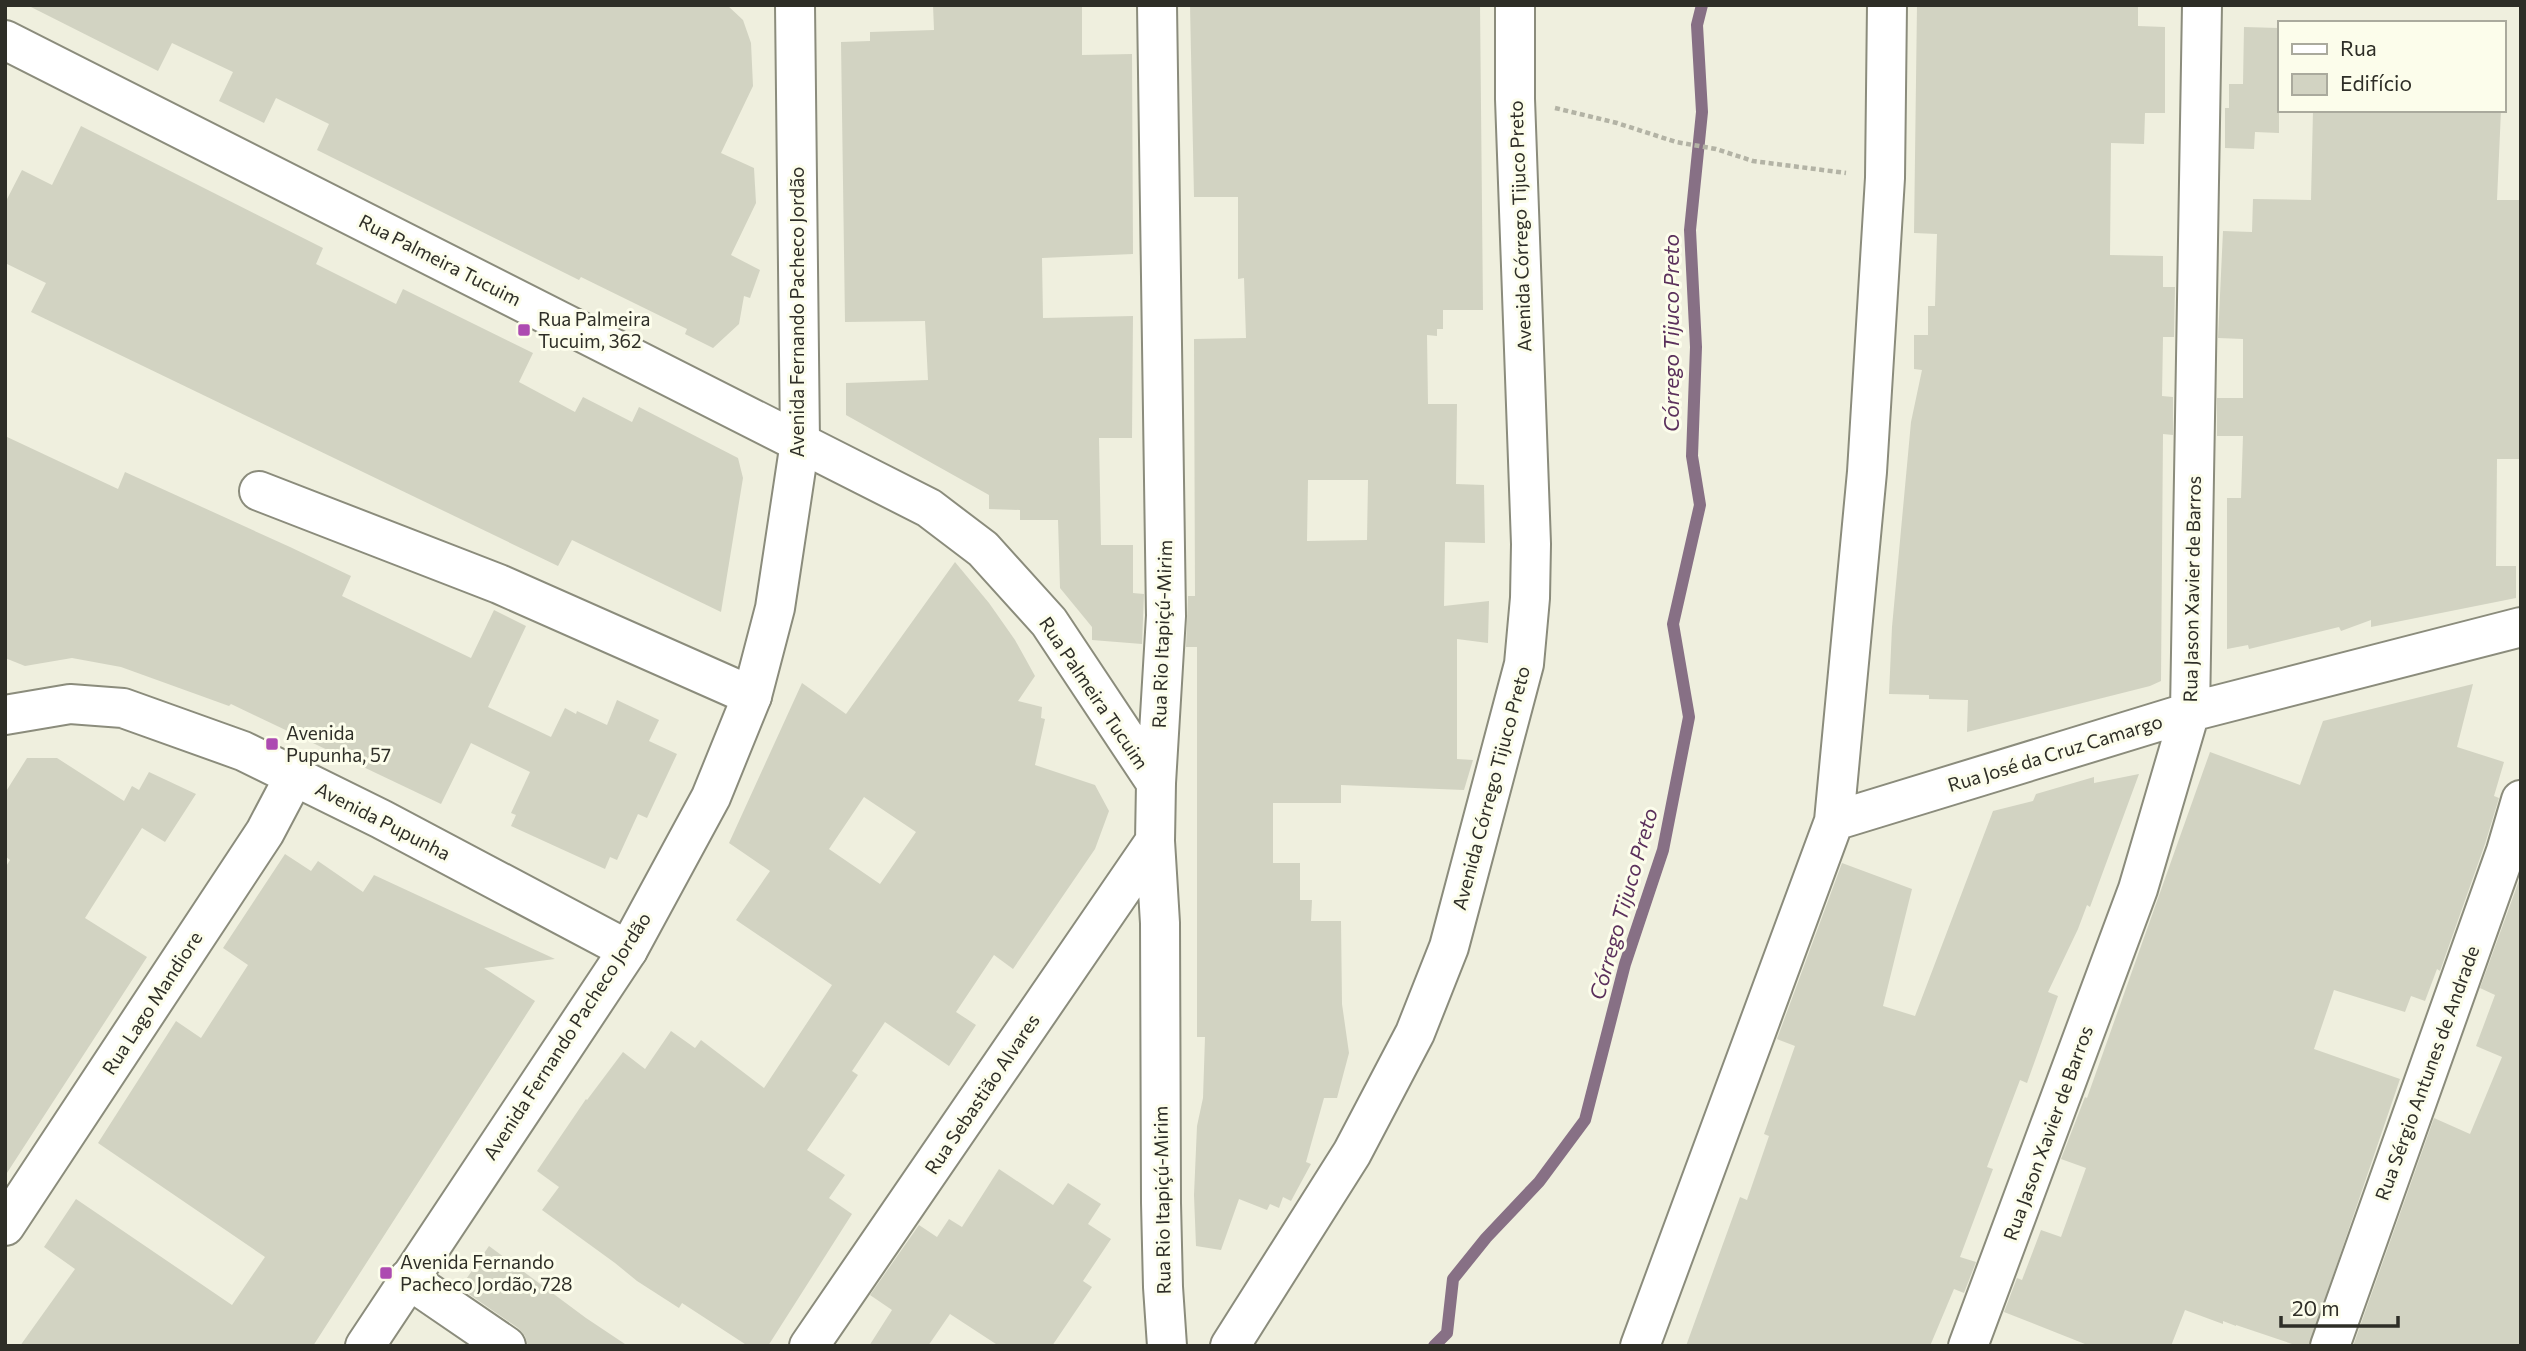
<svg xmlns="http://www.w3.org/2000/svg" width="2526" height="1351" font-family="Commissioner,sans-serif">
<style>
.lines{fill:none;stroke-linecap:round;stroke-linejoin:round}
.stream{stroke:#877085;stroke-width:12}
.building{fill:#d2d3c2;fill-rule:evenodd}
.minor-casing{stroke:#8b8c7c;stroke-width:42}
.tertiary-casing{stroke:#8b8c7c;stroke-width:42}
.path{stroke:#b3b3a5;stroke-width:4.5;stroke-dasharray:5 3.5;stroke-linecap:butt}
.minor{stroke:#fff;stroke-width:38}
.tertiary{stroke:#fff;stroke-width:38}
.poi-dot{fill:#ad4bb1;stroke:#fcfdeb;stroke-width:2.5}
.labels{text-anchor:middle;stroke-width:6;stroke-linejoin:round;paint-order:stroke}
.street-label{font-size:19px;fill:#2e2e27;stroke:#fcfdeb}
.poi-label{font-size:19px;fill:#2e2e27;stroke:#fcfdeb;text-anchor:start}
.water-label{font-size:21px;font-style:italic;fill:#5b305c;stroke:#fcfdeb}
</style>
<rect width="100%" height="100%" fill="#efefde"/>
<g class="lines">
<!-- stream -->
<path class="stream" d="M1434,1346L1447,1333L1453,1279L1486,1238L1539,1182L1585,1120L1625,964L1663,850L1689,717L1673,624L1700,505L1692,456L1696,347L1690,230L1702,112L1697,25L1702,5"/>
</g>
<!-- building -->
<path class="building" d="M27,5H727L743,20L751,43L753,86L721,153L754,168L756,203L731,255L760,270L750,298L744,296L739,324L713,348L685,334L687,329L581,277L579,280L317,150L329,124L276,98L264,123L219,101L233,72L172,43L158,71Z
M933,5H1082V55L1132,54L1133,254L1042,258L1043,318L1133,316L1132,438H1099L1101,545H1133V593L1144,594L1142,644L1092,640V627L1060,588L1058,520H1020V510L989,509V495L846,415V383L928,380L925,321L845,322L841,42L870,41V32L934,30Z
M1190,5H1480L1483,310H1443V329H1437V336L1427,335L1428,404H1457L1456,484L1484,485L1485,543L1445,542L1444,606L1489,601L1488,643L1457,639V759L1473,760L1464,790L1341,785V803H1273V863H1300V900H1312L1311,921H1341L1342,1004L1349,1053L1337,1098H1324L1306,1162L1311,1164L1291,1201L1283,1197L1279,1208L1270,1204L1267,1210L1239,1199L1221,1250L1196,1246L1194,1195L1197,1126L1203,1098L1205,1037H1197V647H1186L1188,596H1195L1194,339L1246,338L1244,278L1238,279V197H1194ZM1308,480H1368L1367,540L1307,541Z
M1917,5H2138V26L2165,27V113H2145L2144,144L2111,143L2110,255L2163,256V287H2175L2174,337H2163L2162,396L2173,397V435L2163,434L2161,681L2150,686L1967,732L1968,700L1929,699V695L1889,694L1892,627L1911,422L1922,370L1914,369V335H1928V306H1935L1937,234L1914,233Z
M2244,27L2279,28V133L2255,132L2254,149L2225,148V108H2229V84H2243Z
M2313,110H2501L2497,200H2520L2519,459H2497L2496,566H2516V598L2371,627V620L2341,631L2339,627L2249,649L2248,645L2227,649V498H2241L2243,436H2217V398H2243V339L2218,338L2223,231L2252,232L2253,199L2311,200Z
M81,126L323,248L316,264L396,304L403,289L533,353L519,382L575,412L583,397L632,422L639,407L738,458L743,478L721,612L572,540L558,566L31,312L46,283L5,263V203L22,170L52,185Z
M5,436L118,489L125,472L290,547L351,576L342,596L471,658L494,610L526,626L488,707L551,737L565,708L576,714L577,711L607,725L617,700L659,720L649,741L677,754L647,818L638,814L617,860L610,857L605,869L511,826L516,815L511,813L530,772L471,743L441,804L231,704L229,706L121,667L72,658L25,666L5,658Z
M955,562L989,603L1015,640L1035,676L1018,701L1042,707L1041,718L1045,719L1035,765L1095,785L1109,811L1095,849L1013,969L994,955L956,1012L976,1025L949,1066L885,1022L852,1071L858,1075L807,1150L845,1175L829,1198L852,1214L768,1346H748L682,1303L679,1308L637,1281L615,1263L542,1210L559,1187L537,1171L586,1099L587,1100L623,1052L645,1069L671,1031L695,1048L701,1040L764,1088L832,985L736,920L770,871L729,843L802,683L846,714ZM864,797L916,832L880,884L829,849Z
M2473,684L2457,747L2504,762L2494,796L2499,798L2485,844L2440,971L2437,969L2425,1001L2411,996L2405,1012L2334,990L2314,1049L2400,1079L2309,1346H2298L2236,1325V1326L2223,1321V1324L2185,1310L2171,1346H2090L2004,1312L2017,1278L2022,1280L2041,1230L2061,1237L2086,1168L2061,1159L2085,1097L2087,1098L2210,752L2300,785L2323,721Z
M27,758H57L124,801L132,786L139,790L149,772L196,794L165,842L142,828L85,918L147,957L5,1176V868L10,860L5,856V793Z
M2139,774L2090,907L2087,905L2078,929L2048,992L2058,996L2027,1083L2020,1080L1987,1167L1993,1169L1960,1257L1976,1262L1964,1293L1954,1289L1930,1346H1686L1740,1197L1747,1200L1769,1136L1764,1134L1795,1046L1777,1039L1842,863L1912,889L1883,1006L1915,1016L1993,811L2033,801L2036,794L2094,777V783Z
M285,854L311,871L318,861L363,892L374,875L555,959L484,968L535,1001L313,1346H20L75,1269L44,1247L76,1199L232,1305L265,1257L98,1143L176,1021L201,1038L248,965L223,948Z
M2521,875V1346H2353L2434,1118L2470,1134L2502,1057L2476,1046L2495,995L2480,988Z
M999,1169L1053,1205L1068,1183L1101,1204L1088,1224L1111,1239L1083,1281L1092,1287L1052,1346H999L950,1314L928,1346H869L892,1310L870,1295L919,1225L937,1237L949,1219L962,1227Z
M489,1246L586,1318L628,1346H528L525,1336L518,1328L460,1288Z"/>
<g class="lines">
<!-- minor casing -->
<g class="minor-casing">
<path id="minor" d="M1157,5L1166,616L1156,783L1155,841L1160,923L1161,1203L1163,1287L1167,1346
M5,40L929,508L983,549L1049,622L1156,783
M259,491L499,584L752,696
M5,715L70,704L123,708L243,751L381,819L628,950
M1834,821L2190,712L2521,627
M5,1226L265,832L294,777
M408,1279L506,1346
M809,1346L1155,841
M1230,1346L1352,1153L1415,1033L1449,947L1524,664L1530,598L1531,544L1515,99V5
M1640,1346L1834,821L1867,472L1885,178L1887,5
M1968,1346L2138,889L2190,712L2202,5
M2330,1346L2506,851L2521,800"/>
</g>
<!-- tertiary casing -->
<g class="tertiary-casing">
<path id="tertiary" d="M365,1346L628,950L711,797L752,696L775,608L800,442L795,5"/>
</g>
<!-- path -->
<path class="path" d="M1555,108L1617,123L1676,142L1716,149L1753,161L1846,173"/>
<!-- minor -->
<use href="#minor" class="minor"/>
<!-- tertiary -->
<use href="#tertiary" class="tertiary"/>
</g>
<!-- markers -->
<g class="poi-dot">
<rect x="517" y="323" width="14" height="14" rx="3.5"/>
<rect x="265" y="737" width="14" height="14" rx="3.5"/>
<rect x="379" y="1266" width="14" height="14" rx="3.5"/>
</g>
<g class="labels">
<!-- street labels -->
<g class="street-label">
<text transform="translate(1520 226) rotate(-92)" y="7">Avenida Córrego Tijuco Preto</text>
<text transform="translate(440 260) rotate(27)" y="7">Rua Palmeira Tucuim</text>
<text transform="translate(797 312) rotate(-90)" y="7">Avenida Fernando Pacheco Jordão</text>
<text transform="translate(2192 589) rotate(-89)" y="7">Rua Jason Xavier de Barros</text>
<text transform="translate(1162 634) rotate(-88)" y="7">Rua Rio Itapiçú-Mirim</text>
<text transform="translate(1094 693) rotate(56)" y="7">Rua Palmeira Tucuim</text>
<text transform="translate(2055 753) rotate(-17)" y="7">Rua José da Cruz Camargo</text>
<text transform="translate(1491 788) rotate(-75)" y="7">Avenida Córrego Tijuco Preto</text>
<text transform="translate(383 821) rotate(27)" y="7">Avenida Pupunha</text>
<text transform="translate(152 1003) rotate(-57)" y="7">Rua Lago Mandiore</text>
<text transform="translate(567 1036) rotate(-57)" y="7">Avenida Fernando Pacheco Jordão</text>
<text transform="translate(2427 1073) rotate(-70)" y="7">Rua Sérgio Antunes de Andrade</text>
<text transform="translate(982 1094) rotate(-56)" y="7">Rua Sebastião Alvares</text>
<text transform="translate(2048 1133) rotate(-70)" y="7">Rua Jason Xavier de Barros</text>
<text transform="translate(1162 1200) rotate(-91)" y="7">Rua Rio Itapiçú-Mirim</text>
</g>
<!-- poi labels -->
<g class="poi-label">
<text x="538" y="326">Rua Palmeira<tspan x="538" dy="22">Tucuim, 362</tspan></text>
<text x="286" y="740">Avenida<tspan x="286" dy="22">Pupunha, 57</tspan></text>
<text x="400" y="1269">Avenida Fernando<tspan x="400" dy="22">Pacheco Jordão, 728</tspan></text>
</g>
<!-- water labels -->
<g class="water-label">
<text transform="translate(1672 333) rotate(-90)" y="7">Córrego Tijuco Preto</text>
<text transform="translate(1624 904) rotate(-74)" y="7">Córrego Tijuco Preto</text>
</g>
</g>
<!-- border -->
<rect width="2526" height="1351" fill="none" stroke="#2e2e27" stroke-width="14"/>
<!-- legend -->
<rect x="2278" y="21" width="228" height="91" fill="#fcfdeb" stroke="#aaaa9d" stroke-width="2"/>
<rect x="2292" y="44" width="35" height="10" fill="#ffffff" stroke="#aaaa9d" stroke-width="2"/>
<text x="2340" y="56" font-size="21" fill="#2e2e27">Rua</text>
<rect x="2292" y="74" width="35" height="21" fill="#d2d3c2" stroke="#aaaa9d" stroke-width="2"/>
<text x="2340" y="91" font-size="21" fill="#2e2e27">Edifício</text>
<!-- scale -->
<path d="M2281 1316v10h117v-10" fill="none" stroke="#2e2e27" stroke-width="3.5"/>
<text x="2292" y="1316" font-size="21" fill="#2e2e27" stroke="#fcfdeb" stroke-width="5" paint-order="stroke">20 m</text>
</svg>
